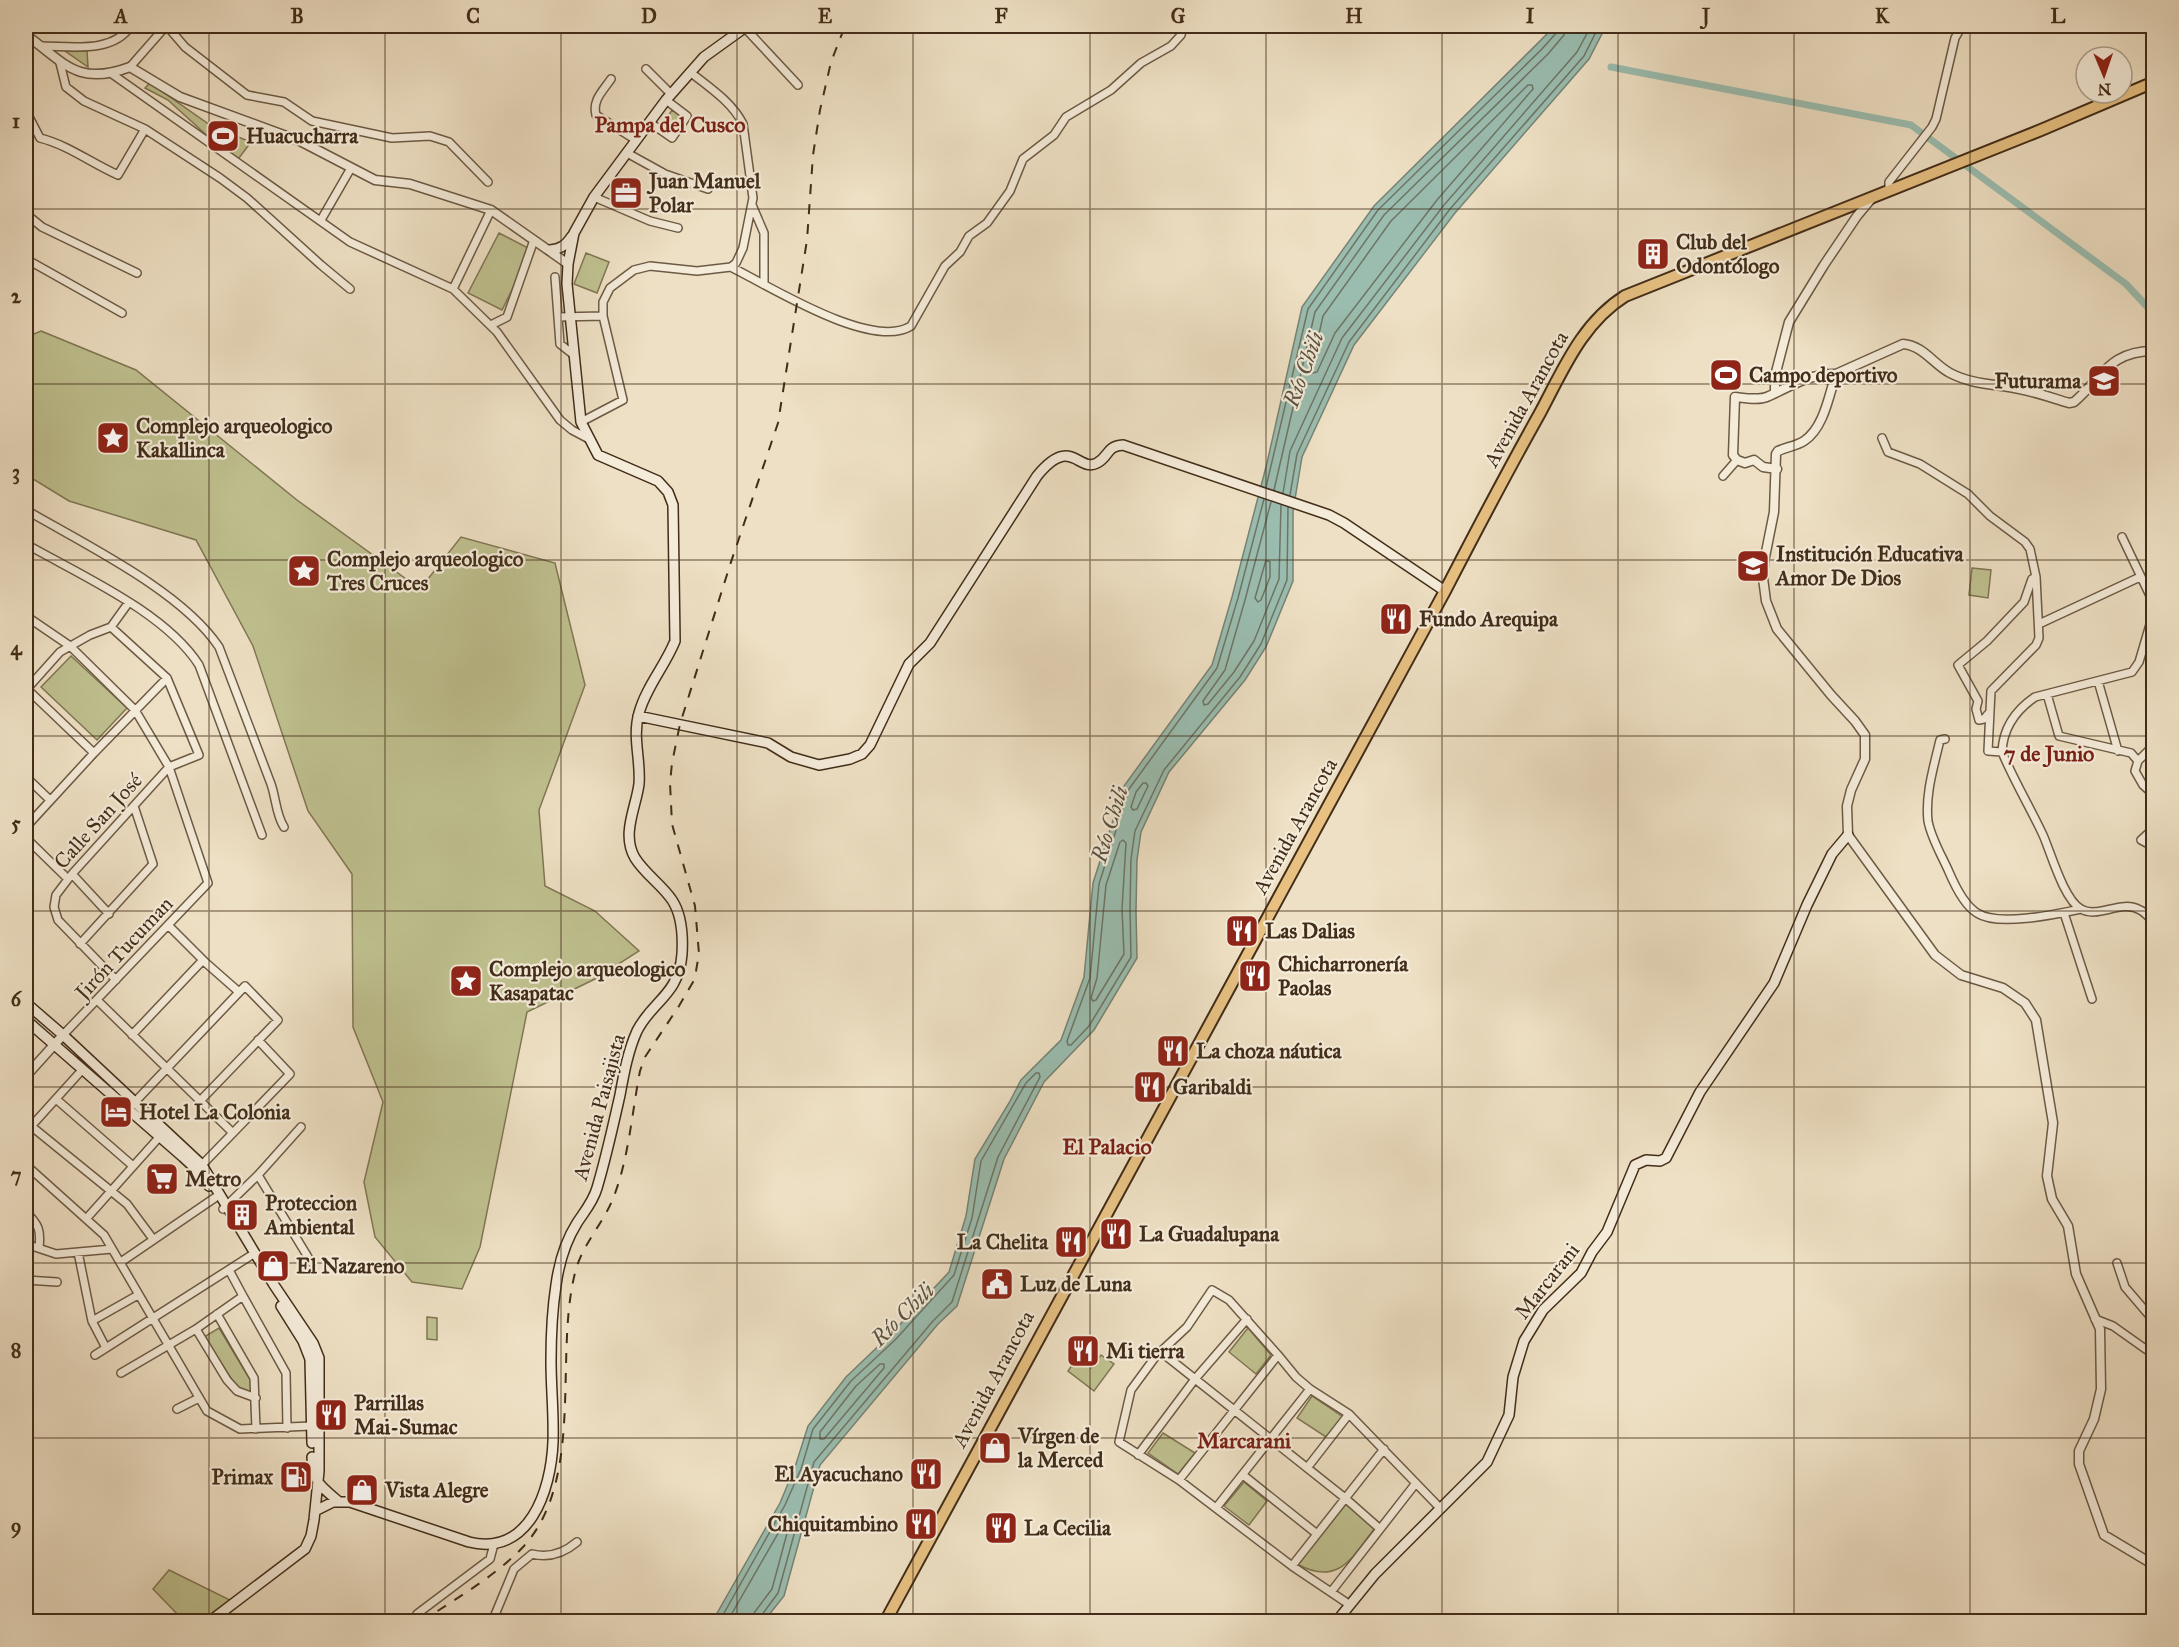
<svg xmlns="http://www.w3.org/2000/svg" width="2179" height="1647" font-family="'IM FELL Great Primer',serif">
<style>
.green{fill:#bfc08f;stroke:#807654;stroke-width:1.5}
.water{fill:#9abdb0;stroke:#778374;stroke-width:1.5}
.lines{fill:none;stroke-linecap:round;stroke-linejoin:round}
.shore{stroke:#6e7564;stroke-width:1.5}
.canal{stroke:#9abdb0;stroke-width:7}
.minor-casing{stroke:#6d5a44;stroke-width:10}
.tertiary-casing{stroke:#6d5a44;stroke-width:11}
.secondary-casing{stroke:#422d19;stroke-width:12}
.primary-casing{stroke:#422d19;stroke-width:14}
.minor{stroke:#f4ebd9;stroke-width:7}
.tertiary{stroke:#f4ebd9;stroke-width:8}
.secondary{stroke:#f4ebd9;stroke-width:9}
.primary{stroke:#e7c082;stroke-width:10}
.rail{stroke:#422d19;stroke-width:2;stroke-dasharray:10 10;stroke-linecap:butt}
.grid{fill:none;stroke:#422d19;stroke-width:1.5;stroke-opacity:0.55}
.labels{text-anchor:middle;stroke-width:4.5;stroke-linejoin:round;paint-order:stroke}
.poi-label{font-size:21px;font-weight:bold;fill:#422d19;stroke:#f4ebd9;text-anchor:start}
.street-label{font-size:21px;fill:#422d19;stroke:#f4ebd9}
.neighbourhood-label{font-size:22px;font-weight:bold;fill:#7a1f14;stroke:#f4ebd9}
.water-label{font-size:22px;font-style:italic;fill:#58513f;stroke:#f4ebd9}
.neatline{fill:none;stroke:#422d19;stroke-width:2}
.grid-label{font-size:20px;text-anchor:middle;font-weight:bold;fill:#422d19}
</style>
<rect width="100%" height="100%" fill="#eee0c4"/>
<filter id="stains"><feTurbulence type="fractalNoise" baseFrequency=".00333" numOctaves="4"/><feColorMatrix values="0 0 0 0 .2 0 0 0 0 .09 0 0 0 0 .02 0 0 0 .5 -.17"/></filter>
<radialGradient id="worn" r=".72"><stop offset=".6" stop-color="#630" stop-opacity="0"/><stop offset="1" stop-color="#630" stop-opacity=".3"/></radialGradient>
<!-- green -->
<path class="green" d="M65,51H87L88,67Z
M150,83L213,127L251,142L236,162L168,100L145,88Z
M672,110L682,117L672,134L661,127Z
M499,233L532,250L502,310L468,293Z
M586,253L609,262L597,293L574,284Z
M41,331L136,370L297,500L420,589L461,537L555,563L585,685L539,810L545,886L595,911L639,951L595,979L527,1012L480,1247L462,1289L412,1282L375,1237L364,1182L383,1102L353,1027L352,874L308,811L253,646L196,540L69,501L33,479L26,466V337Z
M1972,568L1991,570L1988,598L1969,595Z
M71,656L127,708L97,740L41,687Z
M427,1317L437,1318V1340L427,1339Z
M219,1328L251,1381L253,1396L238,1389L204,1337Z
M1248,1328L1271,1355L1256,1374L1229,1352Z
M1101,1355L1114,1364L1094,1391L1068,1371L1077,1358L1091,1368Z
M1312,1396L1343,1417L1326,1437L1297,1418Z
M1163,1433L1195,1453L1178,1474L1148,1453Z
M1244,1482L1267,1501L1249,1525L1224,1506Z
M1346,1504L1375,1528C1352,1557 1339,1587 1297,1564Z
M169,1570L230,1600L201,1621H184L153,1589Z"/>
<!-- water -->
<path class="water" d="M1555,26H1606L1589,59L1455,213L1354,345L1302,457L1293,511V581L1266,647L1245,680L1169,772L1141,832L1137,860L1136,910L1137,958L1094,1030L1044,1082L1004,1159L957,1306L938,1324L820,1465L784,1596L764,1621L712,1622L780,1503L795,1467L808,1426L846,1377L891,1334L949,1272L966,1216L975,1159L1009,1103L1021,1080L1061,1040L1084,977L1093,883L1124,786L1212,665L1232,597L1267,463L1302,307L1374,206Z"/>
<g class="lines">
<!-- shore -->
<path class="shore" d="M1528,85H1532L1533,89L1437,200L1335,333L1317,372L1312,373L1311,370L1323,316L1391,221Z
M1266,487L1308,309L1378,210L1542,49L1558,31L1559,26
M1274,490L1315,312L1384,215L1548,54L1564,35L1567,26
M1283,493L1290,451L1342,338L1444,205L1577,52L1591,26
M1290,495L1297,454L1349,342L1450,209L1584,56L1599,26
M1264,499L1238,598L1217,668L1129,789L1099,884L1090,978L1067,1041L1068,1045H1071L1089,1026L1131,957L1130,909L1131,859L1135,831L1164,770L1240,677L1261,644L1287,580L1288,507
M1271,502L1245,600L1225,670L1203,701L1204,705L1208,704L1234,672L1254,641L1279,579L1281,505
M1266,560L1270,562V577L1261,600L1258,602L1255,598Z
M1143,783H1146L1148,786L1137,809L1133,810L1131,807L1136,792Z
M1123,840L1126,843L1122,909L1124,954L1096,1000L1093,1001L1091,998L1097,978L1106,885L1120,842Z
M880,1364H884V1368L824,1439H820V1432L856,1386Z
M719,1622L785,1505L801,1469L813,1429L851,1381L896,1339L954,1275L972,1218L981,1161L1026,1083L1036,1073H1039L1040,1077L998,1157L952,1302L933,1321L814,1462L778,1593L761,1616L760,1622
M727,1622L784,1523L787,1522L789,1526L772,1589L754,1613L752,1622"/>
<!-- canal -->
<path class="canal" d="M1611,67L1911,125L2126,284L2154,314"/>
<!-- minor casing -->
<g class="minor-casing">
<path id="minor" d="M167,26L185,47L247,95L284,102L312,121L392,138L430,136L449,142L488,182
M744,27L798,85
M41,46C71,46 112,54 131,26
M60,63L66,87L84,101L145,129L220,178L247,198L321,265L350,289
M130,67L166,26
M646,69L671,94
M112,74L350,242L453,289L497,332L560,420L572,430L589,439
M611,79C603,91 592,100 596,115L636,140
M26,111L40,138C68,145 91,163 118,175L145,129
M649,122L672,138L687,116L666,100
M627,153L665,174L708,189
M1889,190V182L1932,127L1936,119L1955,38L1962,26
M594,197L650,221L678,228
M752,205L764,233V284
M26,214L42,227L137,273
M321,220L351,168
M26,259L122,313
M731,267C769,286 872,351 911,326L945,266L960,252L969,236L987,223L1010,191L1023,159L1054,135L1066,117L1111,90L1141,63L1171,46L1181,35L1183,26
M555,277L560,344L574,355
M453,289L491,210
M558,317L603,316
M491,325L507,317L534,240
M581,422L623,400L603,316V302L610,288L634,270L650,266L697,271L731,267L736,263L743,248L753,198L743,124C732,102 709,87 690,72
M1882,438L1888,452L1920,464L1968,494L1990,516L2025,542L2030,549L2036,577L2039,638L2036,645L1991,691L1988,751L2002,752
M1723,476L1737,460
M26,510C84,544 182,591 219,647L271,784C276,798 276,815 284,827
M2122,537L2154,604
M26,544C80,575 165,612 199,665L262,835
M2154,611L2139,662L2132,672L2035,697C2016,710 2003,728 2002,752C2014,781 2030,807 2043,835C2051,853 2064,900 2081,909C2098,919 2121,899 2140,910C2145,912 2149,918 2154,922
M26,616L70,646L135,710L169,767L208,883L63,1035
M2039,624L2140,577
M111,627L167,678L199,755L169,767L72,874L56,895L54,907L58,920L116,980
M2098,681L2118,751
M26,688L94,753
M26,690L60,652L90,635L111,627L129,602
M2047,694L2059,736L2131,753L2138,761
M1988,714L1984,719L1979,720L1976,709L1978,701L1958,665L1987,641L2024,602L2032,579L2036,577
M1945,739L1940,740C1934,766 1925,794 1928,821C1931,838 1942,856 1949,872C1955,886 1964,905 1977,913C1998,927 2057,914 2081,909
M2154,745L2138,761L2135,771L2143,785L2154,795
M26,777L50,800
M26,827L94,753L167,678
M2154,828L2141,840L2154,847
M26,838L68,879
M72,874L109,914
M2064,913L2092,999
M168,925L206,963L239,992
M80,944L153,864L134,806
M97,1000L233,1133
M132,1035L203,960
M56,1099L133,1166
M132,1105L245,986L278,1020L200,1101
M31,1126L127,1204L153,1239
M26,1132L82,1070
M26,1165L104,1235L207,1411L240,1429L311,1426
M199,1168L290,1074L258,1040
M258,1175L311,1262
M223,1209L258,1175L301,1127
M26,1212C39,1225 41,1230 39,1248
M86,1219L162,1134
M26,1244L56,1254L112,1249
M78,1252L92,1321L106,1348
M121,1262L216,1197
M2117,1263L2125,1287L2154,1321
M26,1280L57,1282
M243,1296L286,1373L287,1428
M217,1314L254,1378L256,1429
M2095,1319L2113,1326L2154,1355
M92,1321L138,1295
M196,1329L227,1380L237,1391L256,1398
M1161,1352L1345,1498L1379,1528
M95,1355L255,1253
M121,1373L196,1329L243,1296L229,1270
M177,1409L199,1398
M1138,1455L1195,1379L1247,1319
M1307,1468L1349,1414
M1243,1475L1317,1534
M1179,1480L1278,1355
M1216,1508L1310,1389
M1292,1566L1384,1449
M1331,1592L1416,1483
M1350,1605L1292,1566L1179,1480L1119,1442L1131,1390L1156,1356L1187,1327L1212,1290L1229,1300L1278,1355L1296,1377L1310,1389L1349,1414L1440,1508
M415,1622L417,1614L490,1559L494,1544
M492,1622L514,1569L532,1554C548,1558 564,1553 577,1542"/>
</g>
<!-- tertiary casing -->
<g class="tertiary-casing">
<path id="tertiary" d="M26,35C64,62 77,87 130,67L180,97L300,141L375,180L410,184L491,210L568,264
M1836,374C1829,395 1824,428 1804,441C1796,446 1787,447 1778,451L1776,454L1774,512L1764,562L1763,578L1766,601L1777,629L1831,695L1855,721L1865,735V759L1851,790L1847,806L1848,835L1935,955L1961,975L2003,988L2025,1003L2036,1020L2053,1123L2047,1176L2052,1199L2068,1226L2076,1274L2100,1329L2101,1389L2094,1419L2079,1451V1464L2104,1535L2154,1565
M1775,392V376L1789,322L1824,265L1857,216L1872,198
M1777,469L1763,467L1754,460L1745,463L1737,460L1733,455L1735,397C1745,398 1759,401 1769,396C1791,386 1811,373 1836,374L1903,344C1924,346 1933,364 1950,373C1969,383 1989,384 2009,387C2030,390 2049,397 2069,403L2074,402C2103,377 2109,351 2154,351
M26,1076L63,1035"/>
</g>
<!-- secondary casing -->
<g class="secondary-casing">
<path id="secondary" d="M550,250C561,249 566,245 572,236
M638,716L768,743L791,757L819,765L850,759L862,754L870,745L909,664L930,643L1037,476C1071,434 1078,473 1097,463C1109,457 1106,446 1123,445L1329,515L1344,523L1445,591
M26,1003L63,1035L202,1165L274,1285L313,1343L319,1358V1471L314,1520L311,1536L305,1549L209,1622
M26,1020L183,1157L197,1170L209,1186
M281,1306L303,1341L310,1359L312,1443
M312,1457C313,1482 320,1486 338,1501
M315,1511L333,1502H350L469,1542C529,1557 551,1491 553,1442C554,1415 551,1388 551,1361C551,1335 552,1311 556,1285C559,1263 565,1242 577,1223C584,1212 593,1202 597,1188C606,1158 613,1126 620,1095C624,1073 628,1051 637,1031C652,1001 679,995 682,954C683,937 682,915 672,900C662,885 645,874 635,858C621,834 636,808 639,784C641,760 632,737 639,713C646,687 665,666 675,641L673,505L668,492L658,481L598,455L581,422L567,284L568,264L574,233L594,197L666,100L704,57L747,26
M1336,1622L1375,1574L1487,1462L1509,1415L1513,1377L1524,1341L1543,1310L1581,1273L1592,1252L1607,1232L1635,1165L1646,1160L1660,1161L1666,1158L1700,1092L1774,983L1807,905L1832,854L1848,835"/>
</g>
<!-- primary casing -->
<g class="primary-casing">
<path id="primary" d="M885,1622L1445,591C1476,531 1507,472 1540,413C1563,370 1582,323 1625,296L2041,130L2154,82"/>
</g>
<!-- minor -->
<use href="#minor" class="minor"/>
<!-- tertiary -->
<use href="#tertiary" class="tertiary"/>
<!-- secondary -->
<use href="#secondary" class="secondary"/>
<!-- primary -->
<use href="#primary" class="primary"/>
<!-- rail -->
<path class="rail" d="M421,1622C456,1598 495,1577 524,1546C585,1478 554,1356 575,1273C582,1244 604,1223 614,1196C629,1157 632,1112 640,1071L645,1057L679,1006L693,982L696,971L699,954L695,906L672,824L670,783L672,763L680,724L730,565L778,423L807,240L813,155L820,110L831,62L845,26"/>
</g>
<!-- grid -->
<path class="grid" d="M209,26V1622M385,26V1622M561,26V1622M737,26V1622M913,26V1622M1090,26V1622M1266,26V1622M1442,26V1622M1618,26V1622M1794,26V1622M1970,26V1622M26,209H2154M26,384H2154M26,560H2154M26,736H2154M26,911H2154M26,1087H2154M26,1263H2154M26,1438H2154"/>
<!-- icons -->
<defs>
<g id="stadium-square" transform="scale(1.725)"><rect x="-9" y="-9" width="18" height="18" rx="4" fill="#8f2418" stroke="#f4ebd9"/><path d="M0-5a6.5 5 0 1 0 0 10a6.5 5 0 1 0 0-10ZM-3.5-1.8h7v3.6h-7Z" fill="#fff"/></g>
<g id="office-square" transform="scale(1.725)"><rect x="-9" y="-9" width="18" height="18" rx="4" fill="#8f2418" stroke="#f4ebd9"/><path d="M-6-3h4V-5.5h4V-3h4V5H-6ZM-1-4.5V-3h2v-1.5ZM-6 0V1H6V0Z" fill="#fff"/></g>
<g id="building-square" transform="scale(1.725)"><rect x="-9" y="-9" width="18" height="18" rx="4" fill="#8f2418" stroke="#f4ebd9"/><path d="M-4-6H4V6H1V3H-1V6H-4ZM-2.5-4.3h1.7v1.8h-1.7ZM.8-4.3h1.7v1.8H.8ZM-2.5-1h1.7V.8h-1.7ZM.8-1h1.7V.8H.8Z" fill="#fff"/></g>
<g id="school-square" transform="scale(1.725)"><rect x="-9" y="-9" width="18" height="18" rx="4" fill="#8f2418" stroke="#f4ebd9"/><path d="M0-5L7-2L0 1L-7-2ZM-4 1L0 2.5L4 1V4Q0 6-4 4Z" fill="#fff"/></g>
<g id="sight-square" transform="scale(1.725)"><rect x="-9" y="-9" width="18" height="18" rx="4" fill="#8f2418" stroke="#f4ebd9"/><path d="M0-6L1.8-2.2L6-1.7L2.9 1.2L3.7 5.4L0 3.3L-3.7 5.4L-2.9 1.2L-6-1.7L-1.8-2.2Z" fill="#fff"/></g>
<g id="restaurant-square" transform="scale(1.725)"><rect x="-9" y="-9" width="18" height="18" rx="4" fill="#8f2418" stroke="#f4ebd9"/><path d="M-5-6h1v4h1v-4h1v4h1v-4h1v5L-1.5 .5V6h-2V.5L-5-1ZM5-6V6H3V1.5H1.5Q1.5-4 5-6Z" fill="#fff"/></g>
<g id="hotel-square" transform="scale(1.725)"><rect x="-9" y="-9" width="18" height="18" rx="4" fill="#8f2418" stroke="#f4ebd9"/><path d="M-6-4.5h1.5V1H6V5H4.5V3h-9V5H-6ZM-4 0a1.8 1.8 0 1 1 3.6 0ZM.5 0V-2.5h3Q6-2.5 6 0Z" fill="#fff"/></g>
<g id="supermarket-square" transform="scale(1.725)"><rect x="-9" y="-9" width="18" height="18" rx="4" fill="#8f2418" stroke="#f4ebd9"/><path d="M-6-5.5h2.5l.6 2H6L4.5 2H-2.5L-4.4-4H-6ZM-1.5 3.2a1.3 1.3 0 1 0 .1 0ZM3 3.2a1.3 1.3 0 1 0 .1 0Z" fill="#fff"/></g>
<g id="shop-square" transform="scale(1.725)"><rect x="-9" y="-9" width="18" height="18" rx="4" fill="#8f2418" stroke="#f4ebd9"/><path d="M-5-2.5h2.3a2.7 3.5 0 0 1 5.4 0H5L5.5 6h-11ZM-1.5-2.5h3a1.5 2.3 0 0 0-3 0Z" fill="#fff"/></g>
<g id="civic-square" transform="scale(1.725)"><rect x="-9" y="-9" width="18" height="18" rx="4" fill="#8f2418" stroke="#f4ebd9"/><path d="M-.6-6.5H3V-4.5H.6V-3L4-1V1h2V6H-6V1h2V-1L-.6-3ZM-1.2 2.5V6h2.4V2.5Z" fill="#fff"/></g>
<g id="fuel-square" transform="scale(1.725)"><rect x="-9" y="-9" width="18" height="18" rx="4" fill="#8f2418" stroke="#f4ebd9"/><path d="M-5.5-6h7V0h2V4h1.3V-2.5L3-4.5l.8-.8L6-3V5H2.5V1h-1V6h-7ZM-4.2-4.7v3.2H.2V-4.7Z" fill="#fff"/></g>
</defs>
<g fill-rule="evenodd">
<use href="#stadium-square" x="223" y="136"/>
<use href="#office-square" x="626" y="193"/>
<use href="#building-square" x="1653" y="254"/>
<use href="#stadium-square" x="1726" y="375"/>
<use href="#school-square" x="2104" y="381"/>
<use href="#sight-square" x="113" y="438"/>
<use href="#school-square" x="1753" y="566"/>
<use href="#sight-square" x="304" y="571"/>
<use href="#restaurant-square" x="1396" y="619"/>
<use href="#restaurant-square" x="1242" y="931"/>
<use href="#restaurant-square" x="1255" y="976"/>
<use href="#sight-square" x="466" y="981"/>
<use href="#restaurant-square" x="1173" y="1051"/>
<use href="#restaurant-square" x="1150" y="1087"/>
<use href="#hotel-square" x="116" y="1112"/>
<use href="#supermarket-square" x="162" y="1179"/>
<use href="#building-square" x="242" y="1215"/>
<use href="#restaurant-square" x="1116" y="1234"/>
<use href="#restaurant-square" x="1071" y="1242"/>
<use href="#shop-square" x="273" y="1266"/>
<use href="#civic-square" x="997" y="1284"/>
<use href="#restaurant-square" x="1083" y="1351"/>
<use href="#restaurant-square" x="331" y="1415"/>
<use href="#shop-square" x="995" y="1448"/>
<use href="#restaurant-square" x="926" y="1474"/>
<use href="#fuel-square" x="296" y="1477"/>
<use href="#shop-square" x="362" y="1490"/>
<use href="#restaurant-square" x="921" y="1524"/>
<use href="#restaurant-square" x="1001" y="1528"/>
</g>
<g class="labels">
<!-- poi labels -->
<g class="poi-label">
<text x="246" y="143">Huacucharra</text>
<text x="649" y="188">Juan Manuel<tspan x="649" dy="24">Polar</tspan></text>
<text x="1676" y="249">Club del<tspan x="1676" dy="24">Odontólogo</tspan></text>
<text x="1749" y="382">Campo deportivo</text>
<text x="2081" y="388" text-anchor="end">Futurama</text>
<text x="136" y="433">Complejo arqueologico<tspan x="136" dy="24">Kakallinca</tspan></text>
<text x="1776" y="561">Institución Educativa<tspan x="1776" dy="24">Amor De Dios</tspan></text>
<text x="327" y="566">Complejo arqueologico<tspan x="327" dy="24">Tres Cruces</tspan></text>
<text x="1419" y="626">Fundo Arequipa</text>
<text x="1265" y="938">Las Dalias</text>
<text x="1278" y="971">Chicharronería<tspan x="1278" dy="24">Paolas</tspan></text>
<text x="489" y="976">Complejo arqueologico<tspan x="489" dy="24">Kasapatac</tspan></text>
<text x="1196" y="1058">La choza náutica</text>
<text x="1173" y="1094">Garibaldi</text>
<text x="139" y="1119">Hotel La Colonia</text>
<text x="185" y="1186">Metro</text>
<text x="265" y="1210">Proteccion<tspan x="265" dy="24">Ambiental</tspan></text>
<text x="1139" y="1241">La Guadalupana</text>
<text x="1048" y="1249" text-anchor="end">La Chelita</text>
<text x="296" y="1273">El Nazareno</text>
<text x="1020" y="1291">Luz de Luna</text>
<text x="1106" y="1358">Mi tierra</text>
<text x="354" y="1410">Parrillas<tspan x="354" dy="24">Mai-Sumac</tspan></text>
<text x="1018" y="1443">Vírgen de<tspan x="1018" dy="24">la Merced</tspan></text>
<text x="903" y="1481" text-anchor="end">El Ayacuchano</text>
<text x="273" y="1484" text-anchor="end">Primax</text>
<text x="385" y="1497">Vista Alegre</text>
<text x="898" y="1531" text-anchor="end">Chiquitambino</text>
<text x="1024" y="1535">La Cecilia</text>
</g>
<!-- street labels -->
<g class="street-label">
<text transform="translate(1526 399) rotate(-61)" y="7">Avenida Arancota</text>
<text transform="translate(98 821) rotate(-48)" y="7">Calle San José</text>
<text transform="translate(1295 826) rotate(-61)" y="7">Avenida Arancota</text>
<text transform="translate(124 948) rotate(-47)" y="7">Jirón Tucuman</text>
<text transform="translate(599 1107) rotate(-75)" y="7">Avenida Paisajista</text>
<text transform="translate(1547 1281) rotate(-52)" y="7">Marcarani</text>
<text transform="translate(993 1379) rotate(-62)" y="7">Avenida Arancota</text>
</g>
<!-- neighbourhood labels -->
<g class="neighbourhood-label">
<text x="670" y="132">Pampa del Cusco</text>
<text x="2049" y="761">7 de Junio</text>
<text x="1107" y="1154">El Palacio</text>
<text x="1244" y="1448">Marcarani</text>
</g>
<!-- water labels -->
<g class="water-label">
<text transform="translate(1303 369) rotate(-70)" y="8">Río Chili</text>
<text transform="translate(1109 824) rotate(-73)" y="8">Río Chili</text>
<text transform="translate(902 1314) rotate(-45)" y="8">Río Chili</text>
</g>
</g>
<!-- margin -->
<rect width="2179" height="1647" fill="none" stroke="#eee0c4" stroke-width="66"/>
<!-- north arrow -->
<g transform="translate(2104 75) rotate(178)"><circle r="28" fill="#f4ebd9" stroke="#ad9f8c" stroke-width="1.5"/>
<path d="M0-4.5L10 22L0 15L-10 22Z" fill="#8f2418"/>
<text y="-9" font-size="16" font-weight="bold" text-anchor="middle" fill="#422d19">N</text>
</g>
<rect x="33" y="33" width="2113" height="1581" class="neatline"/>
<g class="grid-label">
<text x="121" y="23">A</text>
<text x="297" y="23">B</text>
<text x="473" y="23">C</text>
<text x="649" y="23">D</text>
<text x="825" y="23">E</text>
<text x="1001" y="23">F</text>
<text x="1178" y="23">G</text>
<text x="1354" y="23">H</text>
<text x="1530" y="23">I</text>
<text x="1706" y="23">J</text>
<text x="1882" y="23">K</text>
<text x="2058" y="23">L</text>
<text x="16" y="128">1</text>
<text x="16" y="303">2</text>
<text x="16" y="479">3</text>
<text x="16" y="655">4</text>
<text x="16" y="830">5</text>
<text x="16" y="1006">6</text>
<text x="16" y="1182">7</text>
<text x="16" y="1357">8</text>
<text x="16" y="1533">9</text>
</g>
<rect width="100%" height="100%" filter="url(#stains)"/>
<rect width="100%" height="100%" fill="url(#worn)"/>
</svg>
